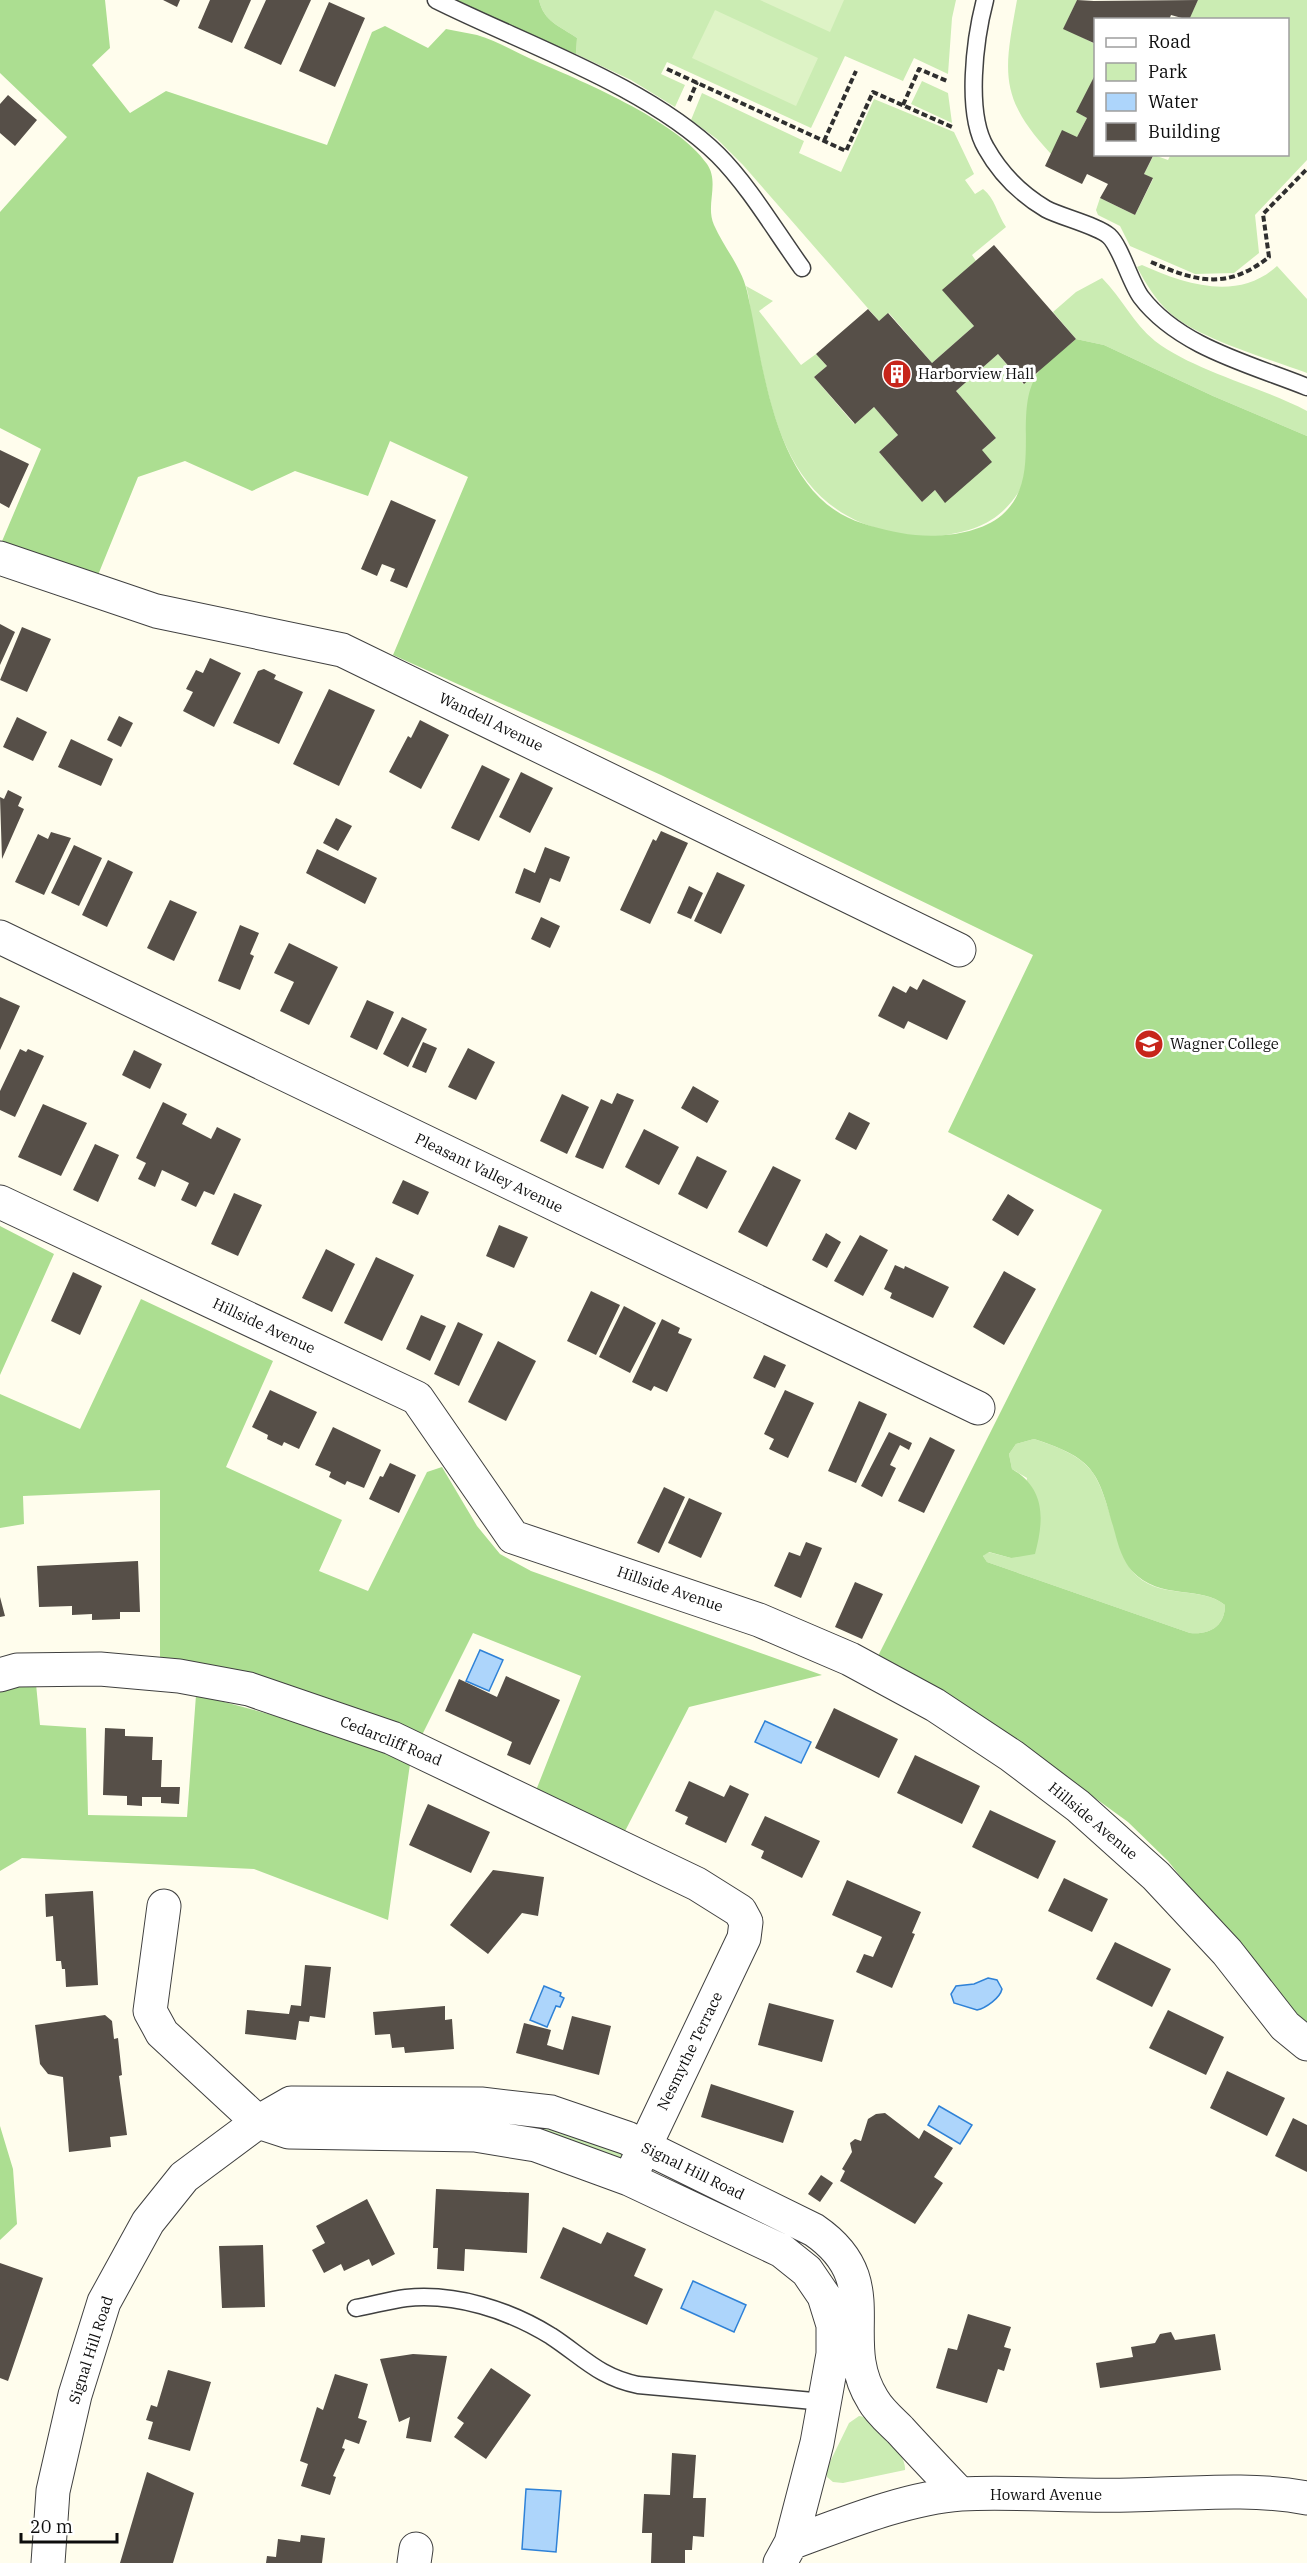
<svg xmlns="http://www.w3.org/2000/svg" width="1307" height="2563" font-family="'IBM Plex Serif',serif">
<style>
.green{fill:#cbecb3}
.forest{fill:#acde91;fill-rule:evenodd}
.pitch{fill:#def3c6}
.water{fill:#add5fb;stroke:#2f82d7;stroke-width:1.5}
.building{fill:#564f48}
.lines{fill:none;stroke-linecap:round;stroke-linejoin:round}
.service-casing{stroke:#404040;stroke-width:19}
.minor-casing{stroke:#404040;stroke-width:35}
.path{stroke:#2f2f2f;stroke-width:4;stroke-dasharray:6 3;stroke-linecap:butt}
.service{stroke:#fff;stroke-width:16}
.minor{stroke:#fff;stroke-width:33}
.labels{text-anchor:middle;stroke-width:6;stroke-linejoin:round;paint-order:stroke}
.poi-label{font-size:15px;fill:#0d0d0d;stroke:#fff;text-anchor:start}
.street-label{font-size:15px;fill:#0d0d0d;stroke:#fff}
</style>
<rect width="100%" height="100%" fill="#fffded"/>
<!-- green -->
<path class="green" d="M539,0H956L952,18L948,74L914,58L903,81L845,56L811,128L667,62L661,74L685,85L675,107L631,80L576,54L577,38C560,26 544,22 539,0Z
M1017,0H1077L1064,28L1095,44V75L1077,112L1087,118L1077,137L1051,154C998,97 1004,72 1017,0Z
M1198,0H1307V160L1255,215L1259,253L1234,273L1195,274L1130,246L1120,226L1098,215L1096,210L1100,198L1135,215L1153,179L1144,174L1154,155L1168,160L1171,154H1288V20L1189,19Z
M922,81L948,93L952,123L911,104Z
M702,93L804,141L799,153L841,172L874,99L954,132L974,174L965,180L975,194L983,189C995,198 997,214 1006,227L972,255L976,261L943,290L974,326L932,363L889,313L879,321L743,165L717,139L691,120Z
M1142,265C1184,284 1238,302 1277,266L1307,299V373C1270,359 1196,338 1169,312C1155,299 1146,284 1137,267Z
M1102,278C1122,298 1133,323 1155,341C1194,371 1262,387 1307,411V436L1213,396L1104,345L1076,339L1053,312L1076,292Z
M746,286L773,301L759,311L801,365L816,354L827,366L814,377L854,424L874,407L898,435L879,452L922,502L935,490L945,502L982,450L996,438L956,391L998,354L1023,384L1039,371C1033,385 1028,398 1027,414C1025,435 1031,471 1020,490C998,525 971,532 932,537C911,539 882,531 862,523C781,489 770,402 753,326C750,313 750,298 746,286Z
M1034,1439C1105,1462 1095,1478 1120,1541C1123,1550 1126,1564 1132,1571C1157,1601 1201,1585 1225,1605C1225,1626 1210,1635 1190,1633L987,1562L983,1556L988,1552L1011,1558L1027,1478L1012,1469L1009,1454L1016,1444Z
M529,2122L624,2146L625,2161L532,2130Z
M859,2416C875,2417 907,2454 905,2470L843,2483L833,2482L827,2477V2468L849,2423Z"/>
<!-- forest -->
<path class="forest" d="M0,0H105L110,48L92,65L130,113L166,91L327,145L372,32L385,26L428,48L446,29C456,31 467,33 477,35C495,40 513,51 531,59C579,80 677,120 707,164C720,183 705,205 714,225C724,248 741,266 747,291C763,361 772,474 841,514C859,524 880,529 901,533C932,539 977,536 1002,515C1046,476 1009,411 1040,370C1049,358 1065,349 1076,339L1104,345L1213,396L1307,436V2034L1168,1861L1128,1822L1014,1739L874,1664L1102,1210L948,1132L1033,955L661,775L393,655L468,477L390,441L368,496L295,471L252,491L185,461L138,477L98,575L0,546L41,449L0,428V212L67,137L0,73ZM1034,1439C1096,1459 1098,1472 1115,1533C1118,1545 1123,1561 1132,1571C1160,1601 1201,1585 1225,1605C1225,1626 1210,1635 1190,1633L987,1562L983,1556L989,1552L1011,1558L1035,1554C1044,1520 1046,1489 1012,1469L1009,1454L1016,1444Z
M456,0H539C544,22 560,26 577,38L576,54L511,27Z
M0,1226L54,1254L0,1375Z
M141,1299L273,1361L226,1467L342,1520L319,1571L368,1591L427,1472L442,1467L477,1526L500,1554L531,1571L822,1675L689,1707L623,1835L535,1793L581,1676L473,1633L421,1737L160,1658V1490L23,1496L24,1524L0,1528V1394L80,1429Z
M36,1684L40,1725L86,1728L88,1815L187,1817L196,1695C270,1713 340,1733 410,1764L388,1920L254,1869L22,1858L0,1871V1688Z
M0,2126L13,2169L17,2224L0,2240Z"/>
<!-- pitch -->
<path class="pitch" d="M760,0H844L830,32Z
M715,10L818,58L796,106L692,58Z"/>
<!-- water -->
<path class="water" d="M480,1650L503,1660L489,1691L466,1681Z
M765,1721L811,1742L801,1763L755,1742Z
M988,1978L997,1980L1002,1989C1000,1998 986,2008 977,2010L954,2003L951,1994L956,1986L974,1984Z
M544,1986L561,1993L560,1996L564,1998L560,2007L556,2006L547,2027L530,2020Z
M939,2106L972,2125L960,2144L928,2125Z
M693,2281L746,2305L734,2332L681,2308Z
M526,2489L561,2491L556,2552L522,2549Z"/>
<!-- building -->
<path class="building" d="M163,0H180L177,7Z
M210,0H251L232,43L198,28Z
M266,0H311L281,65L244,48Z
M1077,0L1094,1L1198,0L1189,20L1171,15L1169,20H1096V44L1063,29Z
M329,2L365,18L335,87L299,71Z
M1096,73V154H1154L1144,174L1153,178L1135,215L1100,198L1108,184L1087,174L1082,184L1045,166L1062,130L1077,137L1087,118L1076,112Z
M8,95L37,120L15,146L0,133V104Z
M994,245L1076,339L1024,384L998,354L956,391L996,438L982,450L992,462L945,503L935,490L922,502L879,452L898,435L874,407L855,424L814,377L827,366L816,354L868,309L879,321L888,313L932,363L974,326L942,290Z
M0,450L29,464L9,508L0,503Z
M391,500L436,520L407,588L390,581L395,569L382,564L377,576L361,569Z
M0,624L15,632L0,665Z
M22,627L51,639L27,692L0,680Z
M210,658L241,673L214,727L183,711L193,692L186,689L196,670L203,673Z
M264,669L276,675L274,679L303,692L279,744L233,723L258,671Z
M329,689L375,710L339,786L293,764Z
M119,716L133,723L121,747L107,740Z
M17,717L47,732L33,761L3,747Z
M420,720L449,735L421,789L389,772L408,736L411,738Z
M71,739L113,759L101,786L58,767Z
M482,765L510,779L479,841L451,828Z
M521,772L553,788L530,833L499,817Z
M8,790L22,797L18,806L24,809L2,859L0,797L4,799Z
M336,818L352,826L338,851L323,843Z
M661,831L688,843L650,924L620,910L653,839L656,841Z
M51,832L71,838L44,895L15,882L38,834L48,839Z
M74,845L102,858L79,906L51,893Z
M545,847L570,857L560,882L550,878L540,903L515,893L524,868L535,873Z
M317,849L377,878L365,904L306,873Z
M108,860L133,872L107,927L82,915Z
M717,872L745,885L721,934L694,921Z
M689,886L703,893L691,919L677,913Z
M170,900L197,912L174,961L147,948Z
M541,917L560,926L550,948L531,939Z
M240,925L259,933L250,954L254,956L240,990L218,981Z
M289,943L338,967L309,1025L280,1011L294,982L274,973Z
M923,979L966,1001L947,1040L908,1021L904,1029L878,1016L893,986L906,993L910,986L917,990Z
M0,997L20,1006L0,1050Z
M367,1000L394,1012L377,1050L350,1037Z
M402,1017L427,1029L408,1067L383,1054Z
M423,1042L437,1048L426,1073L412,1067Z
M468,1048L495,1062L476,1100L448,1087Z
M20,1049L26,1052L28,1049L44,1056L15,1117L0,1110V1091Z
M134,1050L162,1064L150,1089L122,1075Z
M693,1086L719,1101L707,1123L681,1108Z
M617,1093L634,1100L603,1169L575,1157L601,1099L612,1104Z
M562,1094L589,1107L567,1154L540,1141Z
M163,1102L187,1114L182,1124L211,1139L217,1127L241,1139L214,1195L204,1191L196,1207L181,1200L189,1183L162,1170L155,1187L138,1179L146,1163L136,1158Z
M43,1104L87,1123L61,1176L18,1157Z
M849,1112L870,1123L856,1150L835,1139Z
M644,1129L679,1147L659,1185L625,1167Z
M95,1144L119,1155L98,1202L73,1190Z
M697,1156L727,1171L707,1209L678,1194Z
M773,1166L801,1180L767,1247L738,1232Z
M403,1180L429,1192L418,1215L392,1203Z
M234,1193L262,1205L238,1256L211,1244Z
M1008,1194L1034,1210L1018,1236L992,1220Z
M499,1225L528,1237L514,1268L486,1256Z
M826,1233L841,1242L827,1268L812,1260Z
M860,1235L888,1250L863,1296L834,1281Z
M326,1249L355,1264L332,1312L302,1298Z
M376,1257L414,1275L382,1341L344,1323Z
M895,1265L904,1269L905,1266L949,1287L933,1318L890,1298L892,1293L884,1289Z
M1004,1271L1036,1289L1004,1345L973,1327Z
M73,1272L102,1286L80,1335L51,1321Z
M591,1291L620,1305L596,1355L567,1341Z
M624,1306L656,1323L630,1373L599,1357Z
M421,1315L446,1326L430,1361L406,1349Z
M662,1319L680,1328L678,1333L692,1339L667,1392L654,1386L651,1391L632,1382Z
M458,1322L483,1334L459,1386L434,1374Z
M498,1341L536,1361L506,1421L468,1402Z
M764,1355L786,1365L775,1388L753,1378Z
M270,1390L317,1412L299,1449L284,1442L282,1446L267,1439L268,1435L252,1427Z
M785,1390L814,1403L788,1458L769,1449L774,1439L764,1434Z
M859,1401L887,1414L856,1483L828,1471Z
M333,1427L381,1450L364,1488L347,1481L345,1485L329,1477L331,1472L315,1465Z
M889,1432L912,1443L909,1450L900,1445L890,1465L896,1468L882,1497L861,1486Z
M930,1437L955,1450L924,1513L898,1501Z
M390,1463L416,1475L399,1513L369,1499L380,1476L383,1477Z
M664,1487L685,1497L659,1553L637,1543Z
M689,1498L722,1513L701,1558L668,1543Z
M806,1542L822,1548L801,1598L774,1586L789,1552L800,1556Z
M138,1561L140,1612H120V1619L92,1620V1614L72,1615V1606L39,1607L37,1566Z
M855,1582L883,1594L862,1639L835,1627Z
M0,1597L5,1616L0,1617Z
M506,1676L560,1700L530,1765L507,1755L512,1742L445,1711L459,1679L497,1697Z
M834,1708L898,1739L879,1778L815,1748Z
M105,1728L125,1729V1736L153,1737L152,1760H162L161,1787H180L179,1804L161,1803V1797H142V1806L127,1805V1796L103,1795Z
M915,1755L980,1786L962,1824L897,1793Z
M689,1781L724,1797L730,1785L749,1794L726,1843L685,1824L688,1817L675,1811Z
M428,1804L490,1832L471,1873L409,1845Z
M990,1810L1056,1841L1038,1879L972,1847Z
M765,1816L820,1841L802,1878L761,1858L764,1851L751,1845Z
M493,1870L544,1877L538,1916L522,1913L488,1954L450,1925Z
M1064,1878L1108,1899L1092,1932L1048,1911Z
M847,1880L921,1912L912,1933L915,1934L892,1988L856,1972L864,1954L873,1957L882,1937L832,1915Z
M93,1891L98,1985L66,1987L65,1969H62L61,1961H56L53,1916L46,1917L45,1894Z
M1115,1942L1171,1969L1152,2007L1096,1979Z
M305,1965L331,1967L325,2018L310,2016L309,2022L299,2021L296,2040L245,2034L247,2010L289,2014L291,2005L301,2006Z
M769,2003L834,2020L822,2062L758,2045Z
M445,2006V2020L452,2019L454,2049L405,2053L404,2047L392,2048L390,2034L375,2035L373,2012Z
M1168,2010L1224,2037L1206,2075L1149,2048Z
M105,2015L112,2021L114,2039L118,2038L122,2075L119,2076L127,2135L110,2137L111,2147L69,2152L63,2077L48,2074L40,2064L35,2025Z
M572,2016L611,2026L599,2075L516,2053L524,2023L551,2030L547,2045L563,2050Z
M1227,2071L1285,2098L1267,2136L1210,2108Z
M711,2084L794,2111L783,2143L701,2117Z
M885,2113L919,2139L924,2130L953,2148L934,2177L943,2183L915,2224L840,2181L845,2171L842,2169L852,2152L850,2143L855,2139L861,2141L868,2119L876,2114Z
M1293,2118L1307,2125V2172L1275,2156Z
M821,2175L833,2183L820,2202L808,2194Z
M436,2189L529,2193L527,2253L465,2249L464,2271L437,2269L438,2248H433Z
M367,2199L395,2254L372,2266L369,2259L344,2271L341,2264L324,2273L312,2250L325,2243L316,2226Z
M563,2227L601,2244L607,2232L646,2249L634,2276L663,2289L647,2325L540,2278Z
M263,2245L265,2307L222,2308L219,2246Z
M0,2263L43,2278L8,2381L0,2378Z
M968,2314L1011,2327L1004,2347L1011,2349L1004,2371L998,2369L987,2403L936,2388L948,2348L957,2350Z
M1171,2332L1175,2340L1215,2334L1221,2370L1100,2388L1096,2363L1133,2357L1131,2347L1155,2343L1160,2334Z
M413,2354L447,2356L431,2442L406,2438L410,2417L399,2422L380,2359Z
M491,2368L531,2395L486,2459L454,2437L464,2423L457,2418Z
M168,2370L211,2382L190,2451L148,2439L153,2422L146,2420L151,2405L157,2407Z
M335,2374L368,2384L358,2418L367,2421L359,2444L345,2439L342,2448L345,2449L333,2476L336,2477L330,2495L301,2486L308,2464L300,2461L317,2407L323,2410Z
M672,2453L696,2455L693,2498H706L704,2537L693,2536L692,2550H685V2563H651L652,2533H642L644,2494L670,2495Z
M147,2472L194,2493L173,2563H120Z
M301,2535L325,2538L322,2563H266L267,2556L276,2557L278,2539L300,2542Z"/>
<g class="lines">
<!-- service casing -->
<g class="service-casing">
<path id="service" d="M436,0C524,44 648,86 718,155C749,186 776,232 802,268
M985,0C975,38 965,113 986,148C1000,173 1021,194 1046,209C1061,217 1098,226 1109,236C1121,247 1130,282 1141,297C1179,347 1250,364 1307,387
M356,2308C373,2305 390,2300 406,2298C456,2293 509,2310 551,2336C583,2357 599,2377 638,2385L824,2402"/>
</g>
<!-- minor casing -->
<g class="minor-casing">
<path id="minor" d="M0,558L156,611L342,650L959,950
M0,937L978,1408
M0,1202L417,1398L513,1537L759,1620L850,1659L935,1705L1012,1756L1078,1806L1156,1876L1227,1952L1285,2026L1307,2044
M0,1675L17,1670L100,1669L179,1676L249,1689L392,1738L697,1884L740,1911L746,1922L744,1938L636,2165
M164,1906L150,2011L162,2033L258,2122L291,2103L481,2104L551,2112L627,2138L814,2230C890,2282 834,2338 873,2400C879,2411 891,2421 900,2430C920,2452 940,2473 960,2494
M48,2563L53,2491L75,2395L104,2302L148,2222L184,2177L258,2122L289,2132L475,2135L536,2145L629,2179L782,2251L807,2271L824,2296L833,2325V2354L817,2443L791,2543
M414,2563L416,2549
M780,2563L791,2543C843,2524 906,2498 961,2494C1017,2491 1074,2497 1130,2495C1188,2494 1249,2487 1307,2498"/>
</g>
<!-- path -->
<path class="path" d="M667,69L846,151L873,92L952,127
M689,101L697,82
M903,105L919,69L947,81
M824,141L856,71
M1151,262C1197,282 1227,290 1269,257L1263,214L1307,169"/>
<!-- service -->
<use href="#service" class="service"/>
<!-- minor -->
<use href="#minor" class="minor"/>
</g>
<!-- icons -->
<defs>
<g id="building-disc" transform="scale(1.5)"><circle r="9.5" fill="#c7251b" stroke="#fff"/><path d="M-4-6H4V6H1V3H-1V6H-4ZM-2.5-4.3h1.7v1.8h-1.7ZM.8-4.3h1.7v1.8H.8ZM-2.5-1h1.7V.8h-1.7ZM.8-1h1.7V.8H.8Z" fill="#fff"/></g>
<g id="university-disc" transform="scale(1.5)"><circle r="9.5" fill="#c7251b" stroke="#fff"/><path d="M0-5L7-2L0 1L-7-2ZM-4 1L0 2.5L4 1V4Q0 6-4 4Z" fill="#fff"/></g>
</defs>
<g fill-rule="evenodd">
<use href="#building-disc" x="897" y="374"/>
<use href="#university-disc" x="1149" y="1044"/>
</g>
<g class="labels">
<!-- poi labels -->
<g class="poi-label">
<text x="918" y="379">Harborview Hall</text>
<text x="1170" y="1049">Wagner College</text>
</g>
<!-- street labels -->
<g class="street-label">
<text transform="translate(491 722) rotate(26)" y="5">Wandell Avenue</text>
<text transform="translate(489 1173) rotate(26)" y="5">Pleasant Valley Avenue</text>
<text transform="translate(264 1326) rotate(25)" y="5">Hillside Avenue</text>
<text transform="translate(670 1589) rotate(19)" y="5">Hillside Avenue</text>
<text transform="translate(391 1741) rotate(22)" y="5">Cedarcliff Road</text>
<text transform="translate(1093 1821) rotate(40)" y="5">Hillside Avenue</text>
<text transform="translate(690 2051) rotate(-64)" y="5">Nesmythe Terrace</text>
<text transform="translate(693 2171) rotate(26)" y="5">Signal Hill Road</text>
<text transform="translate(91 2350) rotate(-72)" y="5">Signal Hill Road</text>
<text x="1046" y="2500">Howard Avenue</text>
</g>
</g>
<!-- legend -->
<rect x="1094" y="18" width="195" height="138" fill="#ffffff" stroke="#9e9e9e" stroke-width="1.5"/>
<rect x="1106" y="38" width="30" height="9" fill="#ffffff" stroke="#9e9e9e" stroke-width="1.5"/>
<text x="1148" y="48" font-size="18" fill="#0d0d0d">Road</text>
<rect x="1106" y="63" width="30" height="18" fill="#cbecb3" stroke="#9e9e9e" stroke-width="1.5"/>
<text x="1148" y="78" font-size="18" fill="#0d0d0d">Park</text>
<rect x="1106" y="93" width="30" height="18" fill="#add5fb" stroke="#9e9e9e" stroke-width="1.5"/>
<text x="1148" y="108" font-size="18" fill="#0d0d0d">Water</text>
<rect x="1106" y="123" width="30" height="18" fill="#564f48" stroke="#9e9e9e" stroke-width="1.5"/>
<text x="1148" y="138" font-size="18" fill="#0d0d0d">Building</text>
<!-- scale -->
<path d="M21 2533v9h96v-9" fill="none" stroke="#0d0d0d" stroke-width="3"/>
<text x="30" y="2533" font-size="18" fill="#0d0d0d" stroke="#ffffff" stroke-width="4.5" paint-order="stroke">20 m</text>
</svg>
